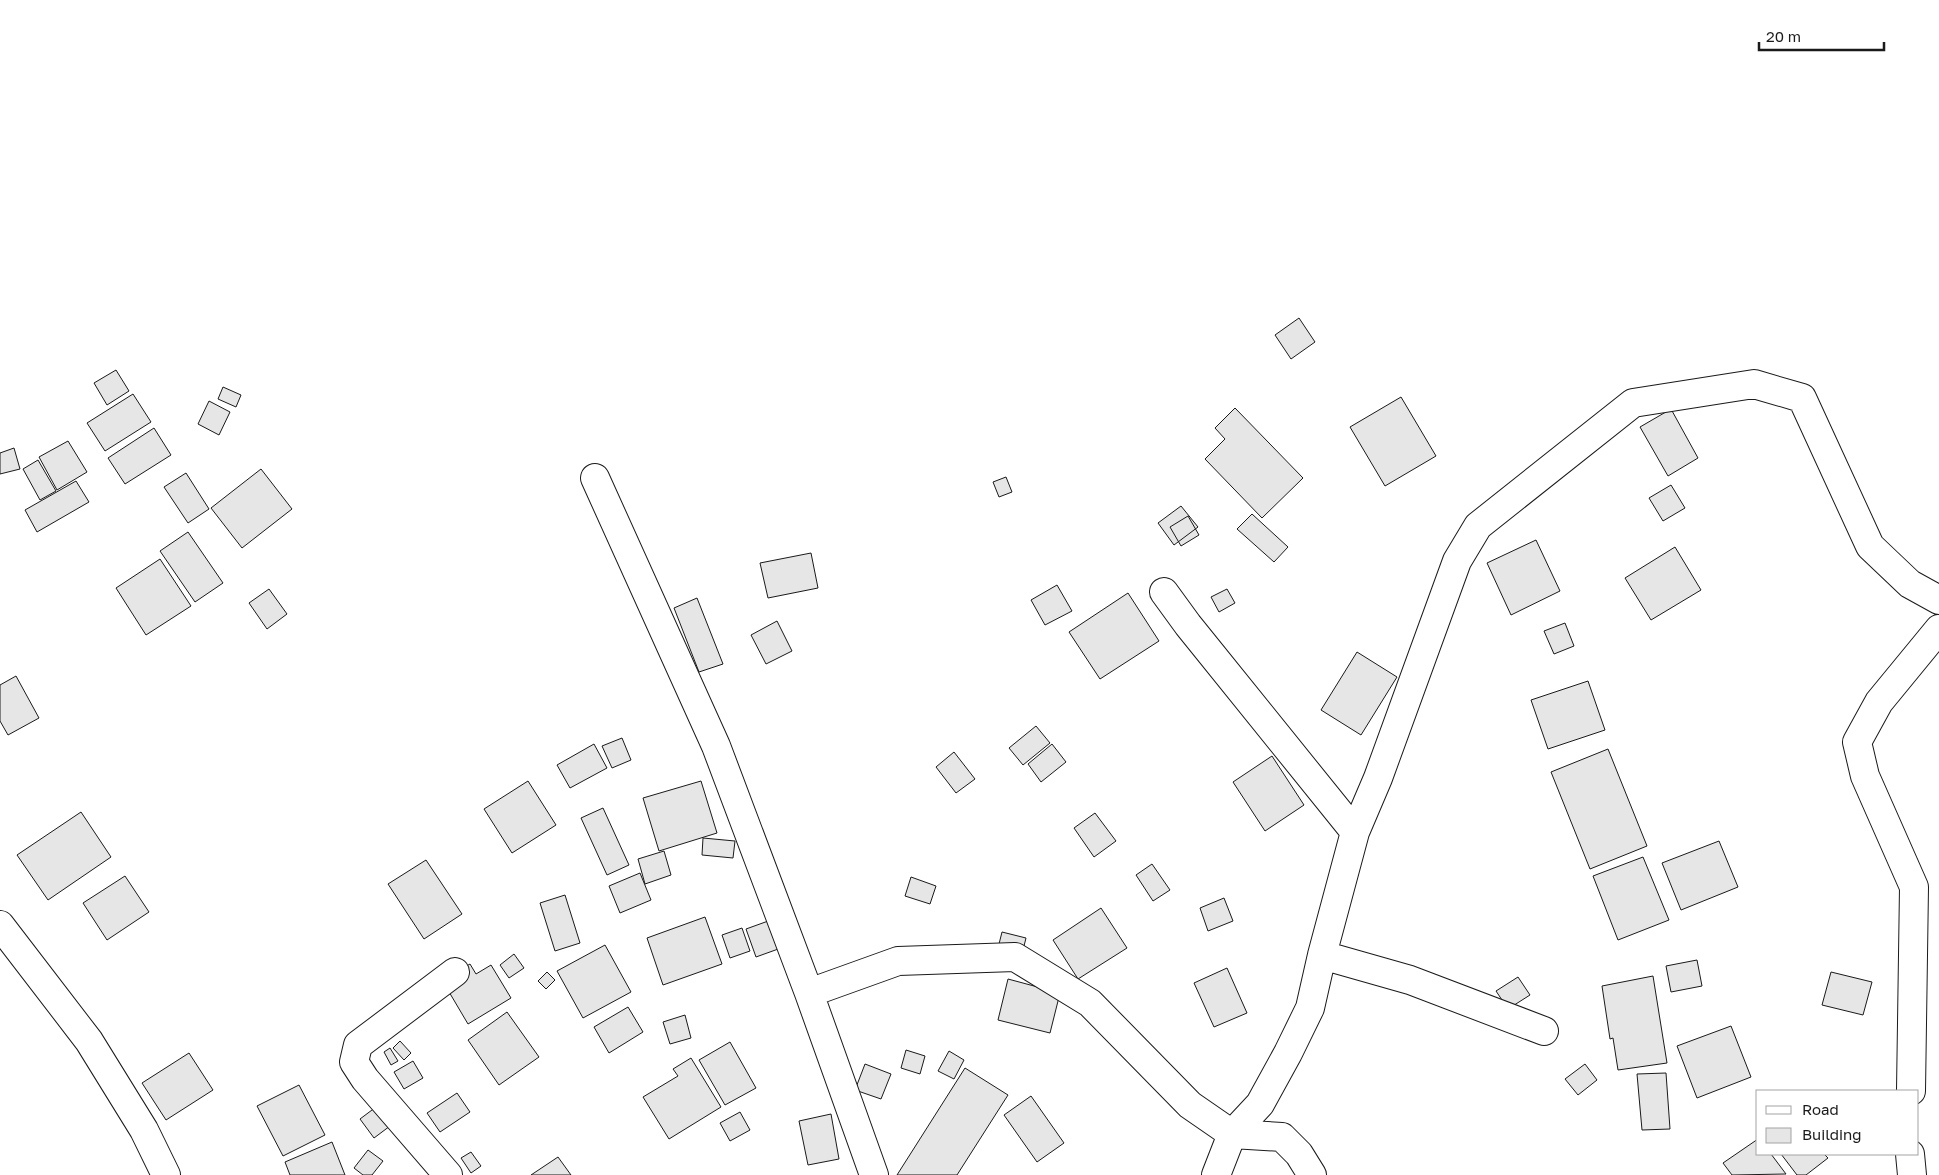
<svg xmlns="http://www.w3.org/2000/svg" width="1939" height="1175" font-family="'Golos Text',sans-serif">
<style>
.building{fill:#e6e6e6;stroke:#1a1a1a}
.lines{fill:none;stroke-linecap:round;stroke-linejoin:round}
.street-casing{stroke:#1a1a1a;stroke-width:30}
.street{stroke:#fff;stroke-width:28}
</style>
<rect width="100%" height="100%" fill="#fff"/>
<!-- building -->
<path class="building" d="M1299,318L1315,342L1291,359L1275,335Z
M116,370L129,391L107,405L94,383Z
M223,387L241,395L236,407L218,399Z
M133,394L151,422L105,451L87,423Z
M1401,397L1436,456L1385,486L1350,427Z
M209,401L230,412L219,435L198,424Z
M1235,408L1303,478L1262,518L1205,459L1225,439L1215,428Z
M1671,409L1698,458L1668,476L1640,427Z
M154,428L171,455L125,484L108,458Z
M68,441L87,472L57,490L39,457Z
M14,448L20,469L0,474V453Z
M38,460L56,491L40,500L23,469Z
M261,469L292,509L242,548L211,508Z
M186,473L209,509L188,523L164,487Z
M1006,477L1012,492L999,497L993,482Z
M76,481L89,502L37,532L25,510Z
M1671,485L1685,508L1663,521L1649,498Z
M1181,506L1198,527L1174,545L1158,523Z
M1252,514L1288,547L1274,562L1237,529Z
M1188,516L1199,535L1181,546L1170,527Z
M188,532L223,583L195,602L160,551Z
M1536,540L1560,591L1511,615L1487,563Z
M1675,547L1701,590L1651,620L1625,578Z
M811,553L818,588L768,598L760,563Z
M160,559L191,606L146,635L116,588Z
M1057,585L1072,611L1045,625L1031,600Z
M269,589L287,614L267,629L249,603Z
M1227,589L1235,603L1219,612L1211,597Z
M1128,593L1159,641L1100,679L1069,632Z
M697,598L723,664L699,672L674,608Z
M777,621L792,651L766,664L751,635Z
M1565,623L1574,646L1554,654L1544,631Z
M1357,652L1397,677L1361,735L1321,710Z
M16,676L39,718L8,735L0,721V685Z
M1588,681L1605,730L1548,749L1531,700Z
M1036,726L1050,743L1023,765L1009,748Z
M622,738L631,760L612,768L602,746Z
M594,744L607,768L570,788L557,765Z
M1052,744L1066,762L1041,782L1028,764Z
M1608,749L1647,846L1590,869L1551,772Z
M954,752L975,779L956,793L936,767Z
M1272,756L1304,805L1265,831L1233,782Z
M528,781L556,825L512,853L484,809Z
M701,781L717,833L659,851L643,798Z
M603,808L629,865L607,875L581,818Z
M81,812L111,857L48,900L17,855Z
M1095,813L1116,841L1094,857L1074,828Z
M703,838L735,841L733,858L702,855Z
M1719,841L1738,887L1681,910L1662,863Z
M664,851L671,875L645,884L638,859Z
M1643,857L1669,920L1618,940L1593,876Z
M426,860L462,914L424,939L388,884Z
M1152,864L1170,890L1153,901L1136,875Z
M640,873L651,900L620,913L609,886Z
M125,876L149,912L107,940L83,903Z
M911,877L936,886L930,904L905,896Z
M565,895L580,943L555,951L540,903Z
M1224,898L1233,921L1208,931L1200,908Z
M1101,908L1127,948L1078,979L1053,940Z
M705,917L722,964L663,985L647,938Z
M771,920L781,948L756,957L746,929Z
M742,928L750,951L730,958L722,935Z
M1002,932L1026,938L1021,958L997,952Z
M605,945L631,992L583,1018L557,971Z
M514,954L524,968L509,978L500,965Z
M1697,960L1702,986L1671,992L1666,966Z
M470,964L476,974L491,965L511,998L468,1024L442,980Z
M1227,968L1247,1013L1214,1027L1194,983Z
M547,972L555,980L546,989L538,981Z
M1831,972L1872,982L1863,1015L1822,1005Z
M1653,976L1667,1063L1618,1070L1613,1038L1610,1039L1602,986Z
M1518,977L1530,995L1508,1009L1496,991Z
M1008,979L1060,993L1050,1033L998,1020Z
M628,1007L643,1032L609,1053L594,1027Z
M507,1012L539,1057L499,1085L468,1040Z
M685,1015L691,1038L670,1044L663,1022Z
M1731,1026L1751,1077L1697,1098L1677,1046Z
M400,1041L411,1053L404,1060L393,1048Z
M730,1042L756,1088L725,1105L699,1060Z
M390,1048L398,1061L391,1065L384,1052Z
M906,1050L925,1056L920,1074L901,1068Z
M949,1051L964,1060L954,1079L938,1071Z
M189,1053L213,1090L166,1120L142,1083Z
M691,1058L721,1107L669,1139L643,1097L678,1076L673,1069Z
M413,1061L423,1078L404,1089L394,1072Z
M865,1064L891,1074L881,1099L855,1090Z
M1585,1064L1597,1080L1578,1095L1565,1079Z
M965,1068L1008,1095L957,1175H897Z
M1666,1073L1670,1129L1642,1130L1637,1074Z
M299,1085L325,1135L283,1156L257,1106Z
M457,1093L470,1112L440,1132L427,1113Z
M1031,1096L1064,1143L1037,1162L1004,1115Z
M376,1107L390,1126L374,1138L360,1119Z
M740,1112L750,1130L730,1141L720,1123Z
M831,1114L839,1159L808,1165L799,1121Z
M1758,1139V1154H1771L1786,1174L1732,1175L1723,1163Z
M332,1142L345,1175H290L285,1162Z
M368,1150L383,1161L372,1175H363L354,1168Z
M471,1152L481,1166L471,1173L461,1158Z
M1781,1154H1824L1828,1158L1806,1175H1797Z
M558,1157L571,1175H531Z"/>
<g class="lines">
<!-- street casing -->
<g class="street-casing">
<path id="street" d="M595,478L716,746L809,993L874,1175
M1164,592L1188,625L1355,832
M0,925L89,1041L144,1130L166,1175
M1322,955L1410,980L1544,1031
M809,993L898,961L1015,957L1090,1003L1190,1105L1232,1134L1282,1137L1299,1154L1312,1175
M1911,1091L1914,887L1865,776L1857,742L1879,702L1939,629
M1910,1154L1912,1175
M448,1175L365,1079L354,1062L358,1045L455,972
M1216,1175L1232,1134L1260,1104L1288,1053L1310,1008L1322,955L1355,832L1378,778L1457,561L1478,526L1633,403L1754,384L1802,398L1870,546L1910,584L1939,600"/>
</g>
<!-- street -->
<use href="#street" class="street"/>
</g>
<!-- legend -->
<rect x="1756" y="1090" width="162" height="65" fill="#ffffff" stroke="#a3a3a3"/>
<rect x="1766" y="1106" width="25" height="8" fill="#ffffff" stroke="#a3a3a3"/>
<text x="1802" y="1115" font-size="15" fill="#1a1a1a">Road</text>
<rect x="1766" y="1128" width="25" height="15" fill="#e6e6e6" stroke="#a3a3a3"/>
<text x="1802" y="1140" font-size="15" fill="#1a1a1a">Building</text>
<!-- scale -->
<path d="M1759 42v8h125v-8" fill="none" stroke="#1a1a1a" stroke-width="2.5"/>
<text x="1766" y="42" font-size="15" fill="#1a1a1a" stroke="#ffffff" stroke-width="4" paint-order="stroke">20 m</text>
</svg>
